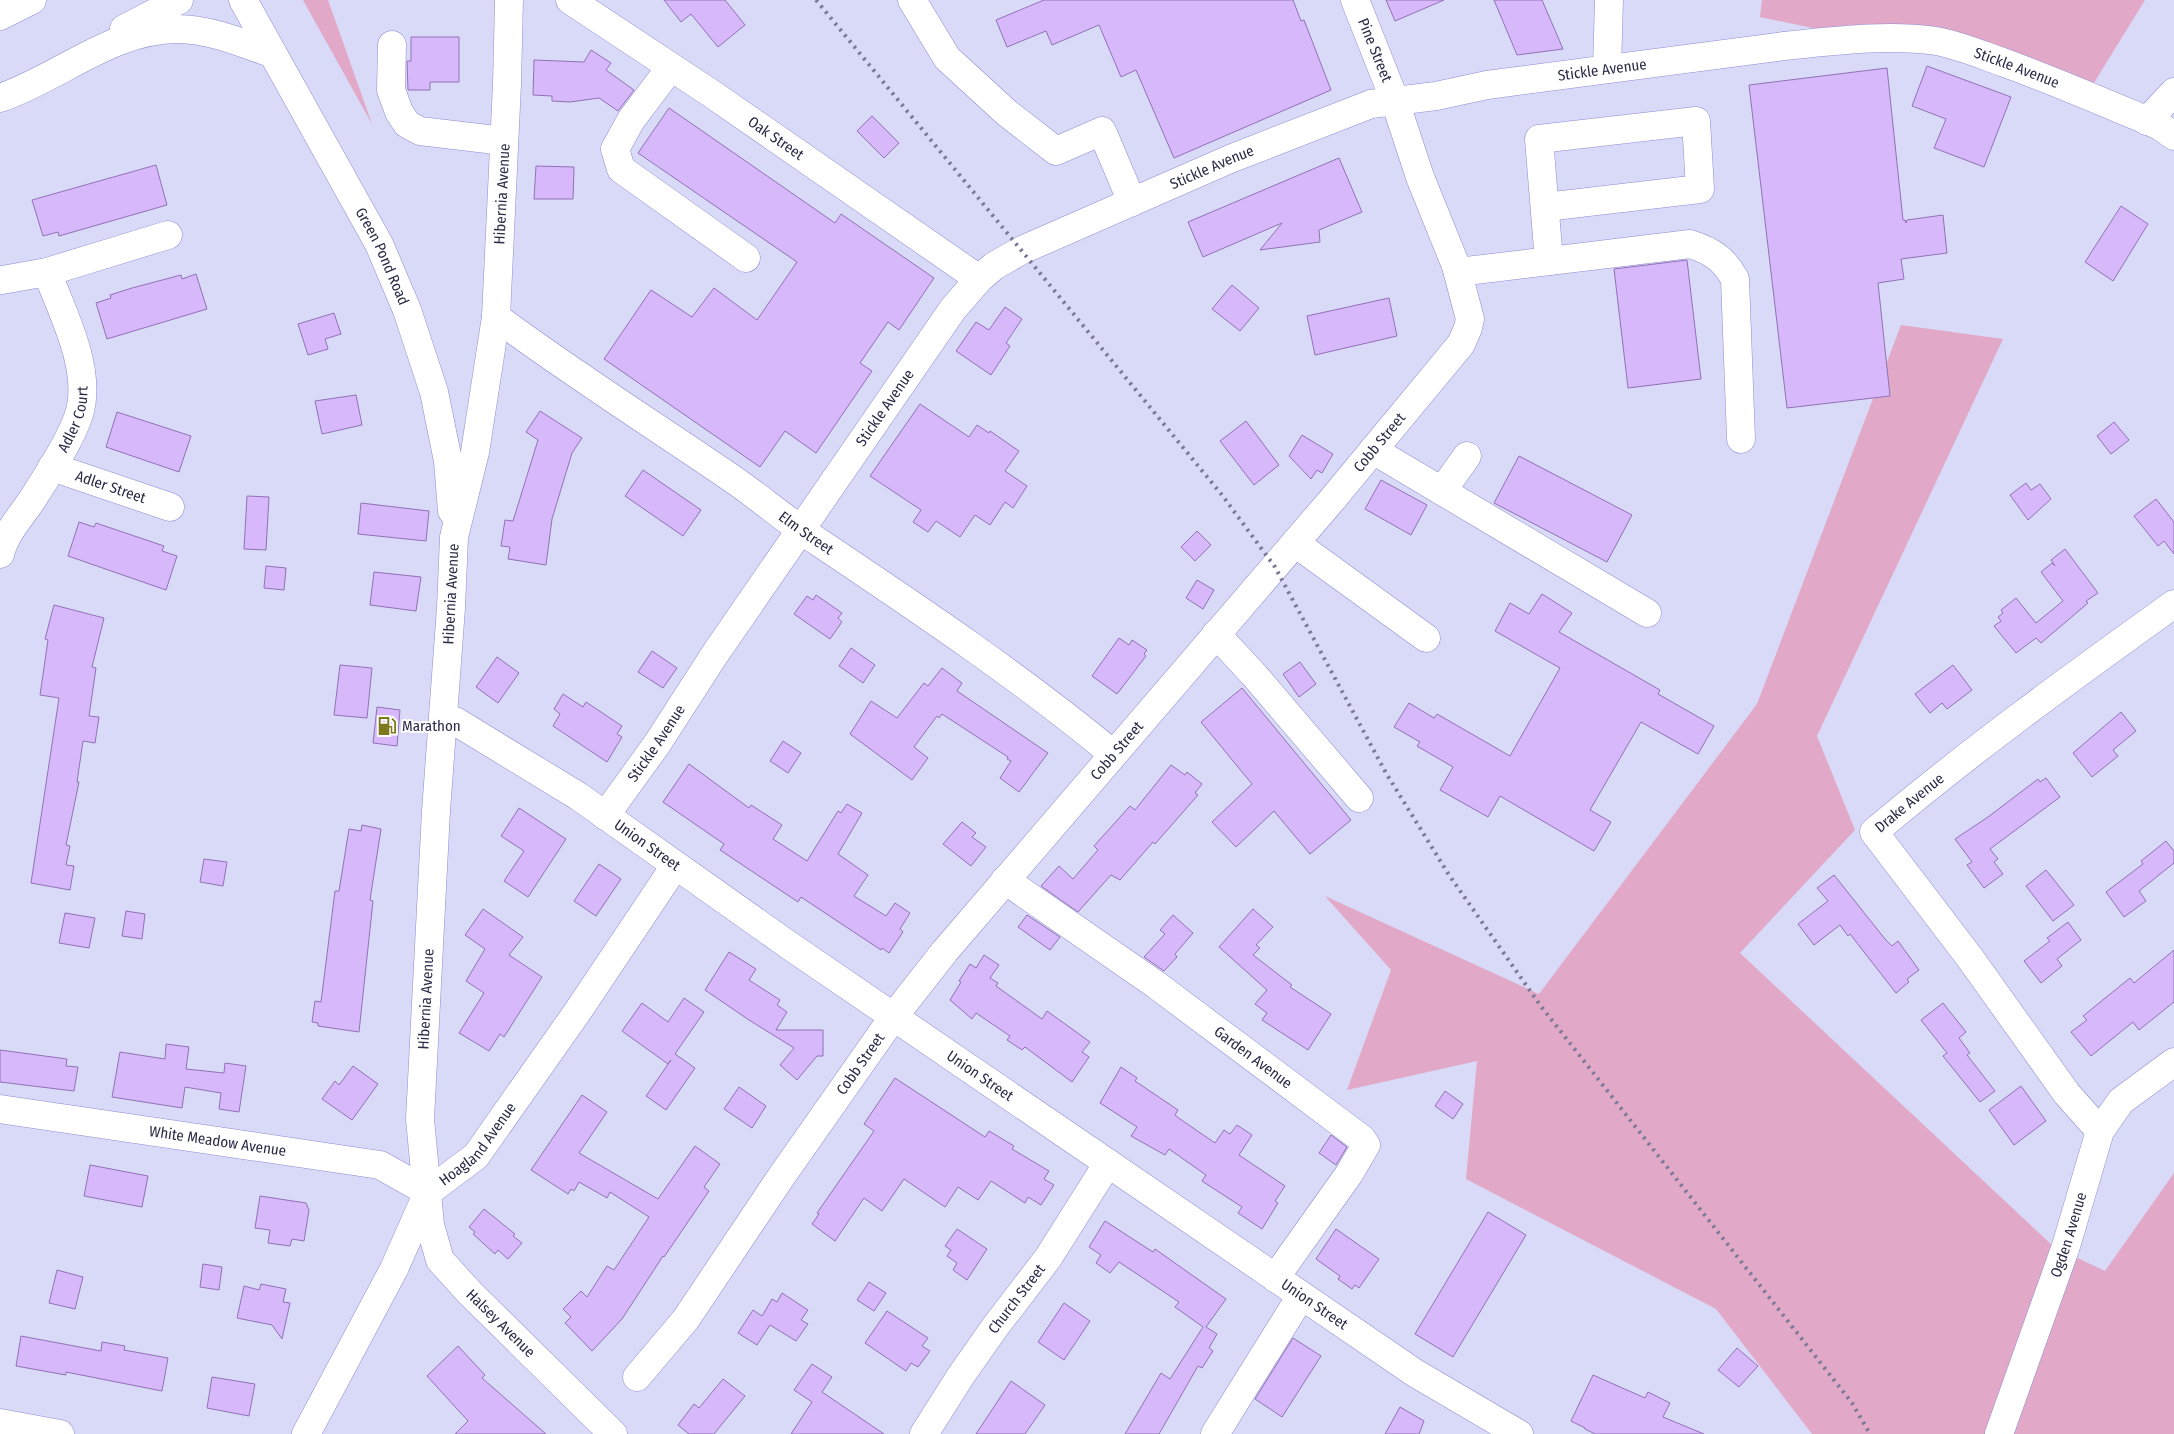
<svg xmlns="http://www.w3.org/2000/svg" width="2174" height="1434" font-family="'Fira Sans Condensed',sans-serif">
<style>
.green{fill:#e1a9c7}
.building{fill:#d7b8fb;stroke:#9172b5}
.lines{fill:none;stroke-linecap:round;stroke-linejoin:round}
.minor-casing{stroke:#8f8cd3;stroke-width:29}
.major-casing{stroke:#8f8cd3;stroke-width:29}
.highway-casing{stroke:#8f8cd3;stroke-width:29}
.minor{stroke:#fff;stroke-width:28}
.major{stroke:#fff;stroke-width:28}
.highway{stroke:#fff;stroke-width:28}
.rail{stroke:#7a7997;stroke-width:4;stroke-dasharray:2.5 5;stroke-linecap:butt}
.labels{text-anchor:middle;stroke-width:4;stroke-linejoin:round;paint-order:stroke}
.street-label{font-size:15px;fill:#2b2a47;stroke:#fdfdfd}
.poi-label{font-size:15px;fill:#2b2a47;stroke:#fdfdfd;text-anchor:start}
</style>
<rect width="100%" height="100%" fill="#d9d9f8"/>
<!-- green -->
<path class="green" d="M303,0H328L372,124Z
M1762,0H2145L2092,86L1760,17Z
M1901,325L2003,339L1817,736L1855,830L1740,953L2054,1247L2105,1271L2174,1173V1434H1812L1716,1309L1466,1179L1477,1061L1347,1090L1391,970L1325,896L1539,994L1757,704Z"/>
<!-- building -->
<path class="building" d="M664,0H725L745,25L718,47L691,14L681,22Z
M1044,0H1293L1301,21L1304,20L1331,90L1174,158L1136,70L1121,77L1099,25L1052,45L1046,31L1007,47L996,20Z
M1386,0H1444L1395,21Z
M1494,0H1542L1563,49L1517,55Z
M411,37H459V82H430V90H408L407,61H411Z
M591,50L611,63L606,70L634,90L618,111L599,98L570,102L552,101V96L533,95L534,60L584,62Z
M1927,66L2011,97L1984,167L1934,148L1946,119L1912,106Z
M1887,68L1903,220H1905L1906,223L1907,220L1943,215L1947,253L1901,259L1904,279L1878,283L1890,396L1787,408L1749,85Z
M669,108L835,223L841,214L934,278L899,330L888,322L860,363L872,371L816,453L785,431L760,467L604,359L651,290L692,317L714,288L757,320L797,262L638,153Z
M872,116L899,143L884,158L857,131Z
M1339,158L1362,212L1319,230L1320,242L1260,250L1282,223L1203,257L1188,222Z
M156,165L167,205L59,236L58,232L43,236L32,200Z
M536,166L574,167L573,199H534Z
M2121,206L2148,224L2113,281L2085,262Z
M1687,260L1701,379L1628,388L1614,269Z
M196,274L207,309L107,339L96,303L111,298L110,295L132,288L181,275L182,279Z
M1232,285L1259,308L1240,331L1212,309Z
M1389,298L1397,336L1315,355L1307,316Z
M1005,307L1022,319L1006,343L1010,346L991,375L956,351L976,322L989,330Z
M334,313L341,334L325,339L328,349L308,355L298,324Z
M356,395L362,425L322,434L315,401Z
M920,404L969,437L977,425L989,433L990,431L1019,451L1005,471L1027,486L1013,508L1005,502L990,525L975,515L960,537L936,521L928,532L913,522L921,510L870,476Z
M540,411L582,438L572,453L552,519L546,565L508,559L510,547L501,546L505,520L513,521L538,440L526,432Z
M117,412L191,436L179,472L106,447Z
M1246,421L1279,465L1254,485L1220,441Z
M2114,422L2129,440L2111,454L2097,436Z
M1302,435L1333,454L1322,473L1317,470L1311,479L1289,456Z
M1519,456L1632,515L1607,562L1494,503Z
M643,470L701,510L683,536L625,496Z
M1381,480L1427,505L1411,535L1365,509Z
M2026,483L2031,490L2040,484L2051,499L2028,520L2010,495Z
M247,496L269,497L266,550L244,549Z
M2156,499L2174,522V554L2164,541L2158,546L2134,516Z
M361,503L429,511L426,541L358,534Z
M79,522L94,527L96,523L164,546L162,551L177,556L166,590L68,556Z
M1197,531L1211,545L1195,561L1181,547Z
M2065,549L2098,593L2086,601L2088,603L2041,643L2036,638L2016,653L1994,626L2001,621L1998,617L2003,613L2001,610L2016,598L2036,623L2063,601L2041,572L2052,563L2055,566L2051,560Z
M266,566L286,568L284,590L264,588Z
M374,572L421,577L416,611L370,605Z
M1197,580L1214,590L1203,609L1186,598Z
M1542,594L1572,613L1559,632L1660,690L1658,694L1714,726L1698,754L1641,722L1590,810L1611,822L1594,851L1500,796L1488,817L1440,790L1453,767L1417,746L1420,742L1394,727L1409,703L1434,718L1437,714L1510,756L1560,668L1495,631L1510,603L1529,614Z
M816,595L842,613L838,618L842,622L830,639L794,614L807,596L813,600Z
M54,605L104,618L92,667L96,668L89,716L99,717L95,743L83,741L77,782H79L66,845L70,846L66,865L74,866L70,890L31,883L59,698L40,695L48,640L45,639Z
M1119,638L1129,645L1132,640L1147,650L1144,654L1146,656L1117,694L1092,676Z
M851,648L875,665L863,683L839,666Z
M652,651L677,668L663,688L638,672Z
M497,657L519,673L498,703L476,687Z
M1300,662L1316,684L1299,697L1283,674Z
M340,665L372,668L367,718L334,715Z
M1953,665L1972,690L1947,709L1942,703L1930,713L1915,694Z
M942,668L962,683L957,691L1048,753L1019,792L1000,778L1011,761L1007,759L1008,757L942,714L939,718L937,716L914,747L928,758L912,780L850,734L871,701L897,718L924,683L928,686Z
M1242,688L1351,820L1310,854L1274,811L1236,847L1212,822L1252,784L1201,722Z
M563,694L583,707L586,702L622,726L617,734L622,737L607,762L553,726L560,714L554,709Z
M377,707L400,710L397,746L373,743Z
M2121,712L2136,731L2113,750L2118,756L2092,777L2073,753Z
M783,741L801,753L788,773L770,761Z
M689,764L749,808L751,805L782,825L773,839L807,861L838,811L841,813L847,804L862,813L838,854L868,875L854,896L886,916L895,903L910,913L900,929L903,932L889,953L882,948L881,950L801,897L798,902L720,850L724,844L663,802Z
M1171,765L1185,775L1187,772L1202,784L1195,793L1198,795L1155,844L1153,842L1120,880L1111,875L1078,912L1041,886L1059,866L1073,879L1098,850L1094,846L1130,806L1135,810Z
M2046,778L2060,797L1990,849L1998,859L1994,862L2003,874L1984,888L1967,865L1972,862L1955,839L1988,817L2038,779L2040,782Z
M519,808L566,839L528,897L504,881L524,851L501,836Z
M962,822L976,833L972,837L986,847L971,866L943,844Z
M362,825L381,829L370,900L373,901L359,1032L318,1026V1023L312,1022L315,1001L321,1002L335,891H339L349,829L361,831Z
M2166,841L2174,851V863L2139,891L2146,901L2124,917L2106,892L2143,864L2141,861Z
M204,859L227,862L223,886L200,882Z
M599,864L621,879L596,916L574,901Z
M2046,870L2074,905L2053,921L2026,886Z
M1834,875L1885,939L1892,946L1898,941L1919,970L1907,979L1909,982L1896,993L1850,934L1848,936L1840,925L1814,945L1798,924L1828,901L1817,888Z
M483,909L523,937L509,955L542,977L504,1037L500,1034L489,1051L459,1033L484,993L466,981L485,949L465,935Z
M1253,909L1273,927L1256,945L1260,948L1253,955L1292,985L1290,987L1331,1014L1308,1050L1262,1020L1267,1013L1255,1004L1267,990L1219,947Z
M126,911L145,914L142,939L122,936Z
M65,913L95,918L89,948L59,943Z
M1027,915L1060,937L1050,950L1018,927Z
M1173,915L1193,933L1175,954L1177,957L1164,971L1144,957L1165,934L1160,930Z
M2068,922L2081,940L2057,959L2062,966L2041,983L2024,961L2050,941L2047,938Z
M2174,950V1002L2139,1030L2133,1022L2091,1056L2071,1032L2087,1020L2083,1016L2130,978L2134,983Z
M729,952L756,969L749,980L780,1000L777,1005L787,1012L776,1030H823V1056H817L797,1080L780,1065L794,1048L749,1020L705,990Z
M984,955L999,965L990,978L998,983L996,986L1042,1019L1047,1011L1090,1042L1082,1052L1089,1057L1072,1082L1025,1047L1022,1050L1007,1040L1010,1036L976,1013L972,1019L950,1000L961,982L959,981L970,964L976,968Z
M684,998L704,1012L675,1054L695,1068L666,1110L646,1096L671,1060L668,1064L622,1031L642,1003L668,1022Z
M1943,1003L1966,1032L1959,1038L1970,1053L1967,1055L1995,1091L1980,1102L1943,1056L1947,1053L1921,1020Z
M166,1044L189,1047L186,1069L224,1073L225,1063L246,1066L239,1112L219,1109L221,1093L185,1087L182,1108L112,1097L120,1052L165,1059Z
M0,1050L67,1059L66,1066L78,1067L74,1091L0,1082Z
M353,1066L378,1084L352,1120L322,1099L335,1081L339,1085Z
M1121,1067L1137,1078L1135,1081L1178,1110L1175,1115L1180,1119L1215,1143L1224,1130L1230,1134L1237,1125L1252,1135L1239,1155L1285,1186L1275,1201L1278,1203L1262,1229L1238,1213L1242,1207L1202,1181L1206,1175L1169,1149L1165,1155L1131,1136L1137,1127L1100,1103Z
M895,1078L985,1137L989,1131L1014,1146L1012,1149L1049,1171L1044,1179L1054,1185L1041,1205L1028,1197L1025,1203L991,1181L978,1200L958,1187L945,1207L904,1179L882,1211L864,1198L835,1241L812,1224L819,1214L817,1213L874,1131L864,1124Z
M2021,1086L2046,1121L2014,1145L1989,1110Z
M739,1087L766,1106L752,1128L724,1109Z
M1445,1091L1463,1104L1453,1119L1435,1106Z
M582,1095L607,1112L579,1153L658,1199L695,1146L720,1164L704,1187L709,1191L664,1257L663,1256L622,1319L592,1351L565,1323L571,1317L563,1309L581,1291L587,1297L607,1266L614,1270L649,1217L610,1192L607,1198L579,1182L574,1191L571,1189L568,1194L531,1170Z
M1331,1135L1347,1147L1336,1165L1319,1153Z
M90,1165L148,1176L142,1207L84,1196Z
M260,1196L306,1203L309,1210L304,1241L292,1239L290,1246L268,1243L270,1230L255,1228Z
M484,1209L515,1234L513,1236L522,1243L508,1259L498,1250L495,1254L473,1234L475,1232L469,1227Z
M1488,1212L1526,1235L1453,1357L1415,1334Z
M1105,1221L1153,1252L1155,1249L1226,1299L1206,1327L1217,1334L1209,1348L1213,1351L1202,1368L1198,1366L1159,1434H1125L1161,1373L1170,1379L1203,1327L1175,1307L1179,1302L1119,1262L1110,1273L1096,1263L1101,1255L1089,1247Z
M957,1229L987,1249L967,1280L953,1270L957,1263L947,1256L951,1250L945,1246Z
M1336,1229L1379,1259L1359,1288L1355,1285L1352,1289L1338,1279L1340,1276L1316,1259Z
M203,1264L222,1267L219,1290L200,1287Z
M57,1270L83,1277L75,1309L49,1303Z
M869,1282L886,1293L874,1311L857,1300Z
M261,1284L286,1289L283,1302L290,1303L282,1339L272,1325L237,1318L244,1286L259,1290Z
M782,1293L808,1310L801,1320L808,1324L796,1341L770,1325L757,1345L738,1333L753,1310L762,1316L772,1299L777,1302Z
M1064,1303L1090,1321L1064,1360L1038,1342Z
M887,1311L928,1338L922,1346L930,1351L918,1367L911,1363L906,1371L865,1343Z
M21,1336L101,1351L102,1342L125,1346L124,1350L168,1358L162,1391L66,1372V1375L16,1366Z
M1293,1338L1321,1356L1282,1417L1255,1399Z
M458,1346L485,1375L482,1378L546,1434H455L468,1421L427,1376Z
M1737,1348L1758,1366L1739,1387L1718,1370Z
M812,1364L832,1377L822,1392L884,1434H791L812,1402L794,1390Z
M1593,1375L1645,1398L1648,1392L1670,1403L1663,1417L1704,1434H1595L1585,1429V1428L1571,1421Z
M212,1377L255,1384L249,1416L207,1408Z
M723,1379L745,1396L714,1434H689L678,1425L694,1404L699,1408Z
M1011,1381L1045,1405L1025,1434H976Z
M1400,1407L1424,1421L1419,1434H1385Z"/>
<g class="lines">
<!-- minor casing -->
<g class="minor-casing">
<g id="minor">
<path id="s1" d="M570,0L712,94L979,279"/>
<path d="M912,0L947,58L1007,113L1056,151L1102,131L1132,202"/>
<path d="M392,45L391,90L399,112L407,124L420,131L504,141"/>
<path d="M671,67L631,120L615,149L621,169L746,258"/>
<path d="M1607,69L1609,0"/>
<path d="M2147,121L2174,92"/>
<path d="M1545,207L1700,189L1696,121L1539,139L1549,261"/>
<path d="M1458,272L1690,244C1712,251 1724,259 1735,279L1741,439"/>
<path d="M2,280L47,272L168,235"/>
<path id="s2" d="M496,317C574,375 657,427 737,482C765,502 791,524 820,543C920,610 1020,677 1113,754"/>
<path d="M1373,450L1647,613"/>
<path id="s3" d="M52,467L170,507"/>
<path d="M1442,491L1467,456"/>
<path d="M1295,543L1426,638"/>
<path id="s4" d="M0,554C6,530 25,513 37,492C50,472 74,433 80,411C91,367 63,314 47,272"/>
<path d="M1216,634L1255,676L1359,798"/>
<path id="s5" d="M443,720L455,721L578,796L790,946L1415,1373L1519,1434"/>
<path id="s6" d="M605,816L657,744L715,654L953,309L979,279L994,266L1022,250L1230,159L1371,104L1436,96L1487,85L1784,46C1834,41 1886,34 1936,41C1959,45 1982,55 2005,63C2057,82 2108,104 2160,126L2174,136"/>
<path id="s7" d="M1005,880L1155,984L1362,1139L1366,1145L1349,1174L1275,1278"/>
<path id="s8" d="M0,1109L380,1165L428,1192"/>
<path id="s9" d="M2100,1131L2067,1094L1970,958L1874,832C1970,751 2072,677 2174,604"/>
<path id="s10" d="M637,1377L686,1319L781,1177L894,1016L945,951L1331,501L1461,344L1468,328L1470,319L1456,266L1420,177L1395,101L1355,0"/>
<path d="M0,1423L60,1434"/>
<path id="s11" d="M306,1434L394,1269L428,1192L476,1156L578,1011L675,866"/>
<path id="s12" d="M924,1434L960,1377L995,1327L1048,1258L1108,1163"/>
<path d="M1215,1434L1301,1296"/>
<path id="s13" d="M1999,1434L2066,1246L2100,1131L2121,1101L2174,1062"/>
</g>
</g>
<!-- major casing -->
<g class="major-casing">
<g id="major">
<path id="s14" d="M243,0L379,244L407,310L434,392L448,461L452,511"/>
<path id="s15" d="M509,0L507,84L496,317L475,452L454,537L451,608L436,811L420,1119L430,1225L440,1260L470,1293L613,1434"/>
</g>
</g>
<!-- highway casing -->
<g class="highway-casing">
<path id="highway" d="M0,16L32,0
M124,29L179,0
M0,98C59,78 112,29 177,29C210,29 243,43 273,54"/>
</g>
<!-- minor -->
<use href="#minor" class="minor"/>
<!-- major -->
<use href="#major" class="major"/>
<!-- highway -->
<use href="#highway" class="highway"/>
<!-- rail -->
<path class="rail" d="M816,0L1222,495L1275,567L1386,773L1449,875L1540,1005L1852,1403L1870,1434"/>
</g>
<!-- icons -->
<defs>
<g id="fuel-bare" transform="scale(1.5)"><path d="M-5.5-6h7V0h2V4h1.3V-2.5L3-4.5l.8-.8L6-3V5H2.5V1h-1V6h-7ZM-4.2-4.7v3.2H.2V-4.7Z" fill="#7f791e" stroke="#fdfdfd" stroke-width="2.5" paint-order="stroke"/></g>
</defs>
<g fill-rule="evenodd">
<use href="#fuel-bare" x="387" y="726"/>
</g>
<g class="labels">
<!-- street labels -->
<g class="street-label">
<text transform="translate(1375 50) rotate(68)" y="5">Pine Street</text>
<text dy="5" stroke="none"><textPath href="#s6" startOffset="1740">Stickle Avenue</textPath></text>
<text dy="5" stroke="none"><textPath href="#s6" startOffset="1319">Stickle Avenue</textPath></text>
<text dy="5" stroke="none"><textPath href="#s1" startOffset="248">Oak Street</textPath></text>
<text dy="5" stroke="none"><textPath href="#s6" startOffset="914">Stickle Avenue</textPath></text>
<text transform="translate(502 194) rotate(-87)" y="5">Hibernia Avenue</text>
<text dy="5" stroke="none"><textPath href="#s14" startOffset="292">Green Pond Road</textPath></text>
<text dy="5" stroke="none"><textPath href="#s6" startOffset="495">Stickle Avenue</textPath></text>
<text dy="5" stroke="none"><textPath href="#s4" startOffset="155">Adler Court</textPath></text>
<text dy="5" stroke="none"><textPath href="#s10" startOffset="1195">Cobb Street</textPath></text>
<text dy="5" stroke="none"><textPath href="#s3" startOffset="62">Adler Street</textPath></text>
<text dy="5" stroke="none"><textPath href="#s2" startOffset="378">Elm Street</textPath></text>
<text transform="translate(451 594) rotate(-87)" y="5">Hibernia Avenue</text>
<text dy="5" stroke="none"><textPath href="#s6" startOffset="89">Stickle Avenue</textPath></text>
<text dy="5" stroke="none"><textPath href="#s10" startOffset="790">Cobb Street</textPath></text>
<text dy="5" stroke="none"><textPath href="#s9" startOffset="421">Drake Avenue</textPath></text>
<text dy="5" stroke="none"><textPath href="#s5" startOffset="241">Union Street</textPath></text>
<text transform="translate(426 999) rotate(-87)" y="5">Hibernia Avenue</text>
<text dy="5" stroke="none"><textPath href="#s7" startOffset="305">Garden Avenue</textPath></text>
<text dy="5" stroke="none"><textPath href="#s10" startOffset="385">Cobb Street</textPath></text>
<text dy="5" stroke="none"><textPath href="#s5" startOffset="646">Union Street</textPath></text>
<text dy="5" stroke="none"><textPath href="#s8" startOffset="220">White Meadow Avenue</textPath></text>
<text dy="5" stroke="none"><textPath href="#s11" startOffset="341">Hoagland Avenue</textPath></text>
<text dy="5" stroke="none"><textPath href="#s13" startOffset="211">Ogden Avenue</textPath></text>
<text dy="5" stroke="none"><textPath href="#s12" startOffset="164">Church Street</textPath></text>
<text dy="5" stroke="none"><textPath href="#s5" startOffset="1051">Union Street</textPath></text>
<text dy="5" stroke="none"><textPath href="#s15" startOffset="1355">Halsey Avenue</textPath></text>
</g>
<!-- poi labels -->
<g class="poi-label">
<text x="402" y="731">Marathon</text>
</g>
</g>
</svg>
